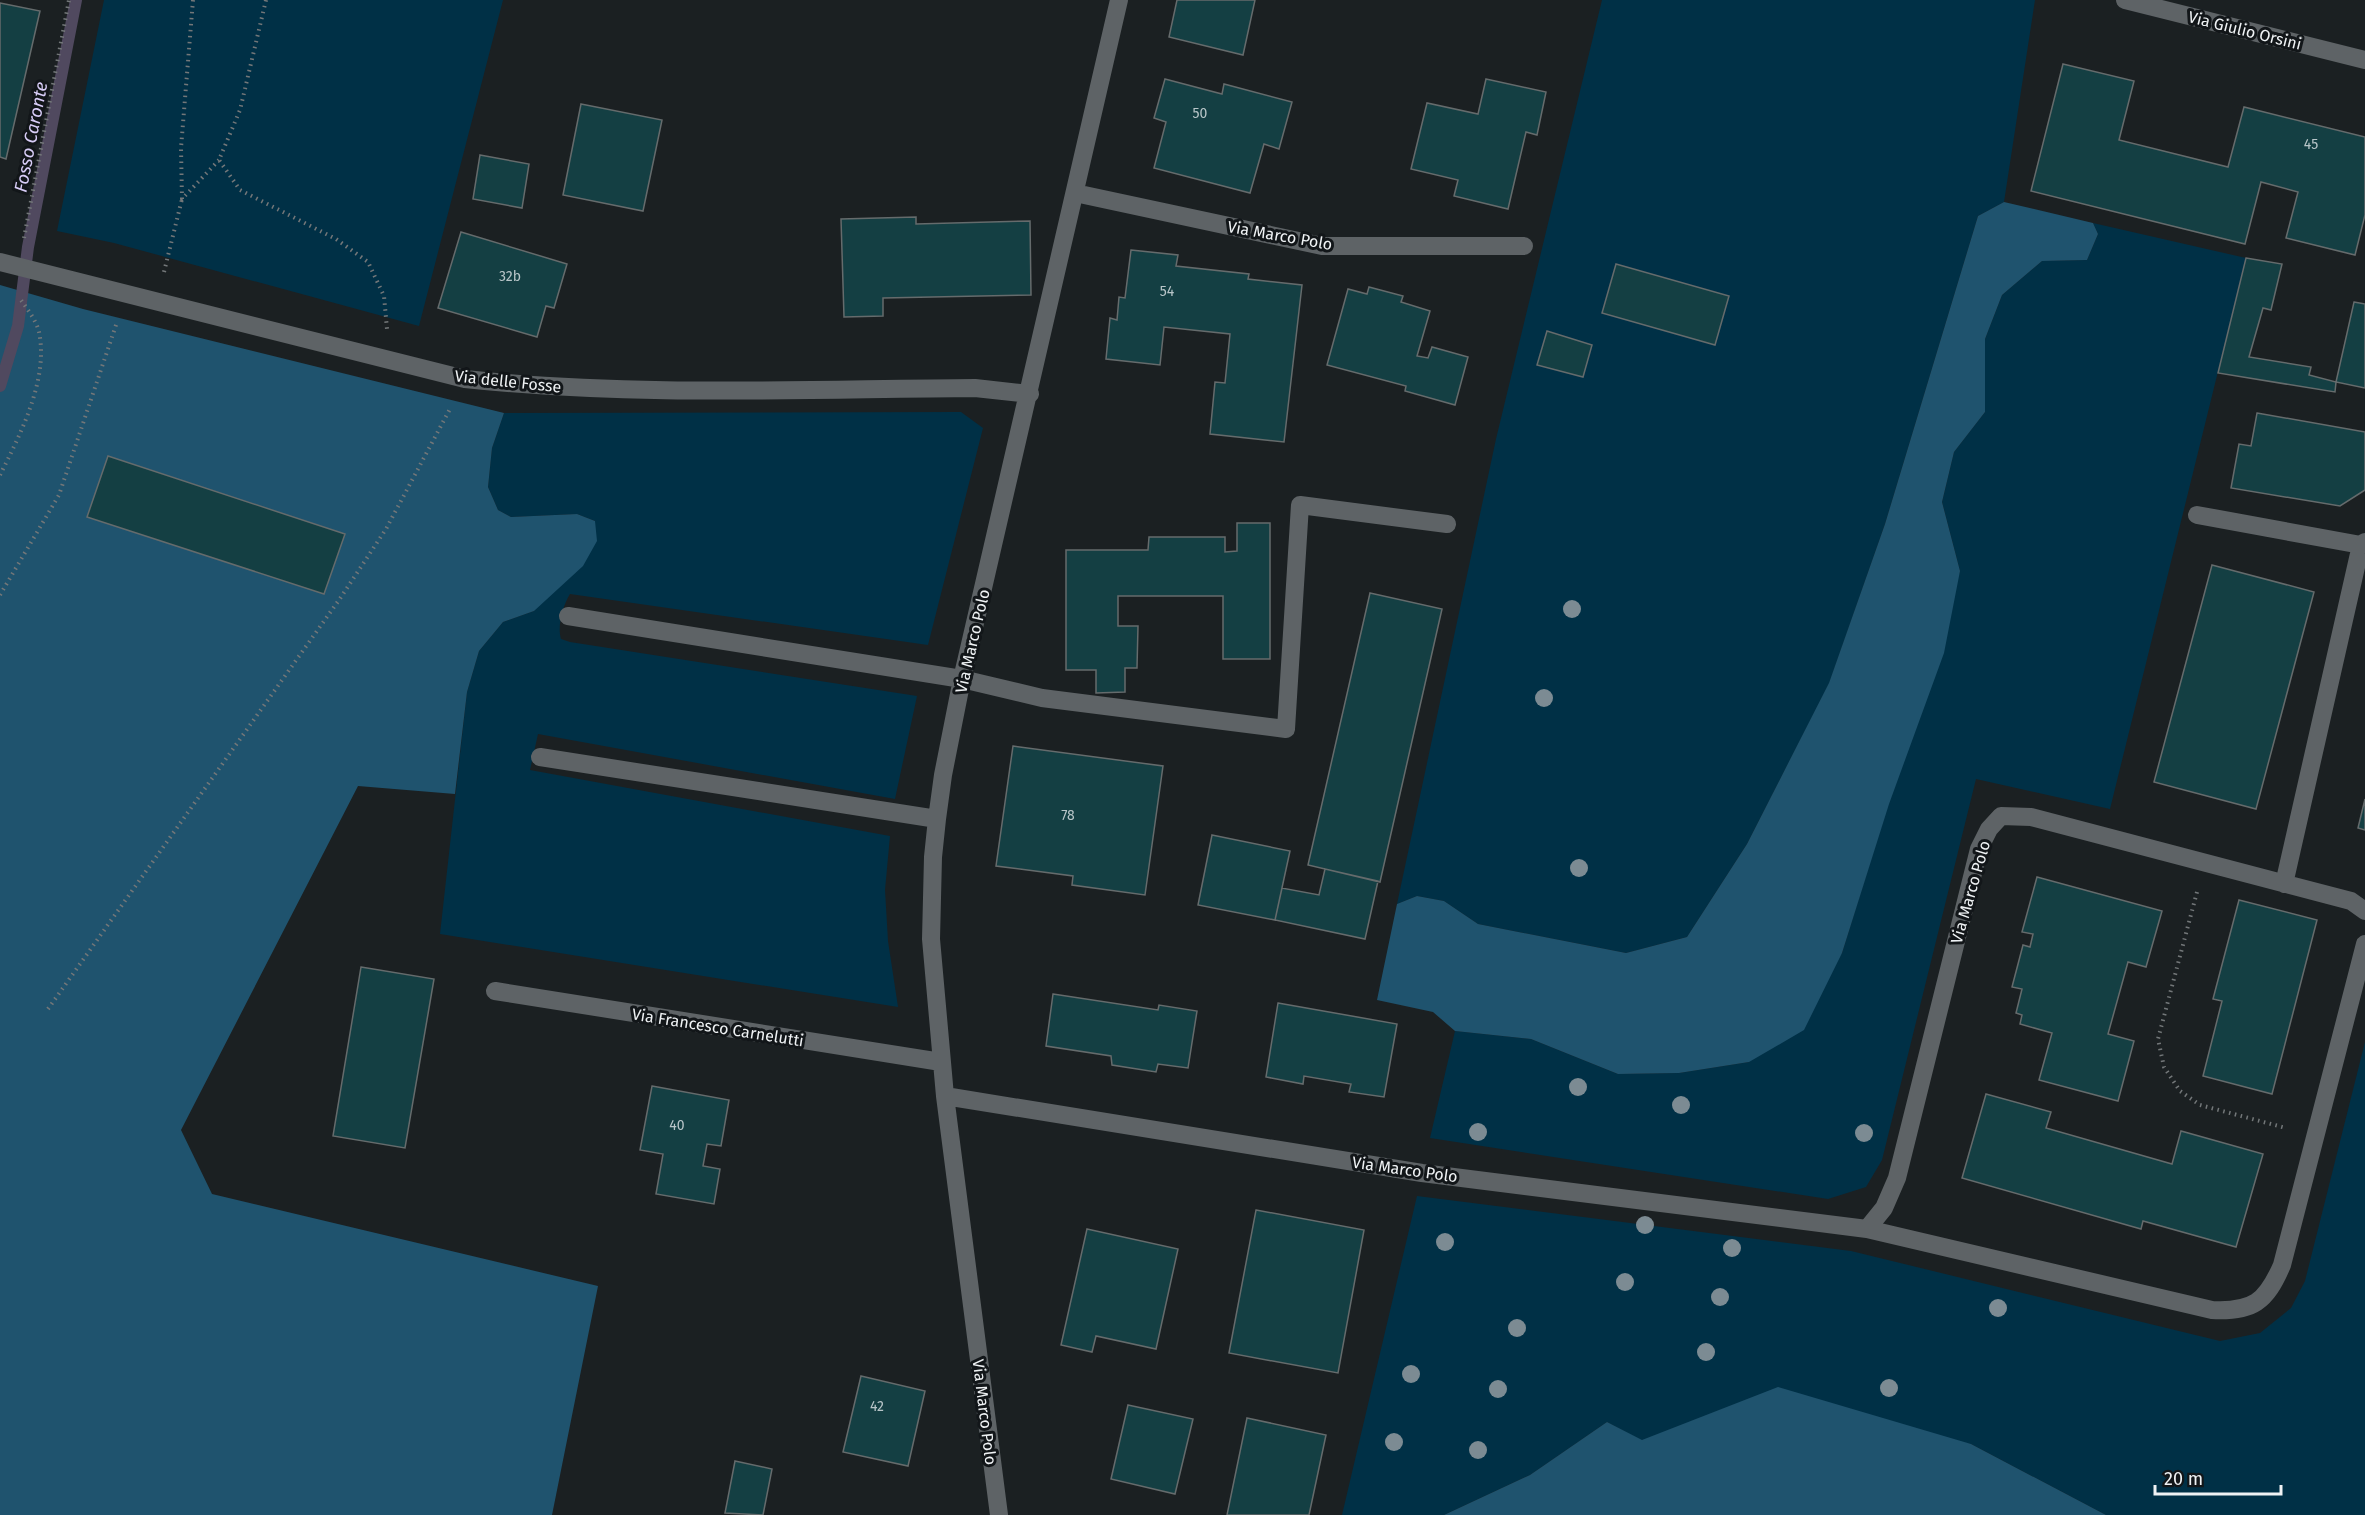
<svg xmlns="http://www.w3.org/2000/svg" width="2365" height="1515" font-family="'Fira Sans',sans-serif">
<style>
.green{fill:#003046;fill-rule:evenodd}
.forest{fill:#1f536e}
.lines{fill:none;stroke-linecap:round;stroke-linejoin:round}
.stream{stroke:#50495f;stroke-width:12}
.building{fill:#143f43;stroke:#656b6c;stroke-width:1.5}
.path{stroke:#737779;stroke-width:4;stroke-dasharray:1.5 4.5;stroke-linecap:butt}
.minor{stroke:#5e6366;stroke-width:18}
.tree{fill:#7c8b93}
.labels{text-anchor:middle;stroke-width:6;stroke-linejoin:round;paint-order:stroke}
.number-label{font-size:14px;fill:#b8c5c8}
.street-label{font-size:16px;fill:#eff2f4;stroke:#121619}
.water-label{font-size:18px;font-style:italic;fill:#d8cdf7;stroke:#121619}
</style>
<rect width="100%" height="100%" fill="#1b2022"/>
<!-- green -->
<path class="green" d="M104,0H503L419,326L114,243L57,231Z
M1602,0H2035L2004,202L1978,216L1885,524L1829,684L1747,844L1687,937L1626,953L1478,924L1444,901L1417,896L1397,904L1496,439ZM1616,264L1729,296L1602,313ZM1547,332L1592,345L1583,377L1537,364Z
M2093,223L2246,258L2110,809L1976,779L1882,1160L1866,1187L1828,1199L1430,1138L1455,1031L1531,1039L1618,1074L1679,1073L1749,1062L1842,953L1960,571L1942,502L1954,452L1985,412V339L2002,295L2042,261L2087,260L2098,234Z
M961,412L983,428L928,645L570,594C563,605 557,626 561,639L570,642L917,696L895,799L538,734L530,770L890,836L885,890L888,941L898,1007L440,934L467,692L479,651L503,622L534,611L595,521L577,514L511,517L498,510L488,487L492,448L504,413Z
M2365,1042V1515H2106L1971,1444L1704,1417L1642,1441L1607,1422L1530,1475L1444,1515H1342L1417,1196L1851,1251L2220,1341L2260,1333L2291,1308L2305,1281Z"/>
<!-- forest -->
<path class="forest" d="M2004,202L2093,223L2098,234L2087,260L2042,261L2002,295L1985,339V412L1954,452L1942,502L1960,571L1944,653L1889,804L1842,953L1804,1030L1749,1062L1679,1073L1618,1074L1531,1039L1455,1031L1433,1012L1377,1000L1397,904L1417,896L1444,901L1478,924L1626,953L1687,937L1747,844L1829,683L1885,524L1978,216Z
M0,285L83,309L504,413L492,448L488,487L498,510L511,517L577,514L595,521L597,541L583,566L534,611L503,622L479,651L467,692L455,794L358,786L181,1130L212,1194L598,1286L552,1515H0Z
M1778,1387L1971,1444L2106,1515H1444L1530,1475L1607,1422L1642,1440Z"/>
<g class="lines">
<!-- stream -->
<path class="stream" d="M0,386L18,326L28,247L76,0"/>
</g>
<!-- building -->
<path class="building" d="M1177,0H1255L1243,55L1169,37Z
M0,3L40,11L6,159L0,157Z
M2063,64L2134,81L2119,140L2228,167L2244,107L2365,137V215L2355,255L2286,238L2298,192L2261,182L2245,244L2031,191Z
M1165,79L1222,94L1224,84L1292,102L1279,149L1264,144L1250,193L1154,168L1166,122L1154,118Z
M1486,79L1546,92L1537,135L1526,132L1508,209L1454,196L1458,180L1411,169L1427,103L1478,114Z
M581,104L662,120L643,211L563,195Z
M480,155L529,164L522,208L473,199Z
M916,217V224L1030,221L1031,295L883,298V316L844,317L841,219Z
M461,232L567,264L554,308L546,306L537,337L438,308Z
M1131,250L1178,255L1176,266L1249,274L1248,279L1302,285L1284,442L1210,434L1215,382L1225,383L1230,334L1164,327L1160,365L1106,359L1110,318L1117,320L1119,297L1125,298Z
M2246,258L2282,264L2271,310L2263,308L2249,357L2311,367L2309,375L2336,382L2335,392L2218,373Z
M1616,264L1729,296L1715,345L1602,313Z
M1369,287L1403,296L1401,302L1430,311L1417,356L1428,358L1432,347L1468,357L1455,405L1405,391L1406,386L1327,365L1348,289L1367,294Z
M2354,302L2365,304V388L2336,382Z
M1547,331L1592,345L1583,377L1537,365Z
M2257,413L2365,432V490L2340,506L2231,488L2239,444L2251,446Z
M108,456L345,534L324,594L87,517Z
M1237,523H1270V659H1223V596H1118V626H1138L1137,668H1125V692L1096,693V670H1066V550H1148L1149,537H1225V552L1237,551Z
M2212,565L2314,592L2256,809L2154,782Z
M1370,593L1442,609L1380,882L1308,865Z
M1013,746L1163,766L1145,895L1072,885L1073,876L996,866Z
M2365,799V830L2358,828Z
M1212,835L1290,851L1275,920L1198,905Z
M1325,869L1378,881L1365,939L1275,920L1282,888L1319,895Z
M2037,877L2162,911L2146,967L2128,962L2108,1034L2134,1041L2118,1101L2039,1080L2052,1033L2020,1024L2022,1015L2016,1013L2022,989L2012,987L2023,945L2030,947L2033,934L2022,932Z
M2239,900L2317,920L2272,1094L2203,1076L2222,1001L2213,999Z
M361,967L434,979L405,1148L333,1136Z
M1053,994L1158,1010L1159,1005L1197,1011L1188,1068L1158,1064L1156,1072L1112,1065L1111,1056L1046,1046Z
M1278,1003L1397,1024L1384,1097L1349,1092L1351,1084L1304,1076L1303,1084L1266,1077Z
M652,1086L729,1100L721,1146L707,1144L703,1166L720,1169L714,1204L656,1194L663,1154L640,1150Z
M1986,1094L2051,1112L2046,1128L2172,1164L2181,1131L2263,1154L2236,1247L2143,1221L2141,1229L1962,1178Z
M1256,1210L1364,1230L1338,1373L1229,1353Z
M1087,1229L1178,1249L1156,1349L1096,1336L1092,1352L1061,1345Z
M861,1376L925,1391L908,1466L843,1452Z
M1128,1405L1193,1419L1175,1494L1111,1479Z
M1247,1418L1326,1435L1309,1515H1227Z
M735,1461L772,1469L763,1515L725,1513Z"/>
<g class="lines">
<!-- path -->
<path class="path" d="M193,0L181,148L182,199L219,160
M266,0L240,110L219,160L240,190L336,239L368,262L384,296L387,329
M24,238L69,0
M164,272L182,199
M0,475C20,435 49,379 39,332C36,320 28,310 21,300
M0,595L59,495L117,322
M2197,892L2158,1039L2164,1067L2180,1091L2200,1105L2286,1128
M48,1009L339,600L386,529L451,407"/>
<!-- minor -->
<path class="minor" d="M2125,0L2365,60
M1075,193L1322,246H1524
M0,262L465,379C634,397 805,389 975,388L1030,394
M2197,515L2361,545
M568,616L962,679L1042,698L1286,729L1300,505L1447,524
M540,757L937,819
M2284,884L2361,545L2365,542
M495,991L941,1062
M945,1096L1422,1173L1867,1229L2212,1310C2253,1312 2266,1302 2282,1265L2365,944
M1867,1229L1884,1208L1897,1178L1979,849L1989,829L2001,816L2031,817L2351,901L2365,911
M999,1515L945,1096L931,939L933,857L937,819L943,775L962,679L1119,0"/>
</g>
<!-- trees -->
<g class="tree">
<circle cx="1572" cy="609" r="9"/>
<circle cx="1544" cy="698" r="9"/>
<circle cx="1579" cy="868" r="9"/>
<circle cx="1578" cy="1087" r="9"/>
<circle cx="1681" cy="1105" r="9"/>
<circle cx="1478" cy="1132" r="9"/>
<circle cx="1864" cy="1133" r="9"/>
<circle cx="1645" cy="1225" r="9"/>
<circle cx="1445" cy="1242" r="9"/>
<circle cx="1732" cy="1248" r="9"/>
<circle cx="1625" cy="1282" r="9"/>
<circle cx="1720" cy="1297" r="9"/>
<circle cx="1998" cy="1308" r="9"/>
<circle cx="1517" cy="1328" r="9"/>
<circle cx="1706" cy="1352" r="9"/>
<circle cx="1411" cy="1374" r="9"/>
<circle cx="1889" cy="1388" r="9"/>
<circle cx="1498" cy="1389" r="9"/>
<circle cx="1394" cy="1442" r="9"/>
<circle cx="1478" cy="1450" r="9"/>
</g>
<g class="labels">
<!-- number labels -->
<g class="number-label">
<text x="1200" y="118">50</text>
<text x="2311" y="149">45</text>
<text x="510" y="281">32b</text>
<text x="1167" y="296">54</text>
<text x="1068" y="820">78</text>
<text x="677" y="1130">40</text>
<text x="877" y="1411">42</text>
</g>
<!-- street labels -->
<g class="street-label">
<text transform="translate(2245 30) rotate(14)" y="6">Via Giulio Orsini</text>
<text transform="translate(1280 235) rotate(10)" y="6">Via Marco Polo</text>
<text transform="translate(508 381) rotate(6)" y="6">Via delle Fosse</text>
<text transform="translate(972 641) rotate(-77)" y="6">Via Marco Polo</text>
<text transform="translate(1970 892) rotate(-74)" y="6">Via Marco Polo</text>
<text transform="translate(718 1027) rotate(9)" y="6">Via Francesco Carnelutti</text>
<text transform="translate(1405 1169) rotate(8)" y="6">Via Marco Polo</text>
<text transform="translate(985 1412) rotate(83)" y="6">Via Marco Polo</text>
</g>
<!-- water labels -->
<g class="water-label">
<text transform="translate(31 137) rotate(-79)" y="6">Fosso Caronte</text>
</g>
</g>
<!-- scale -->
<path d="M2155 1485v9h126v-9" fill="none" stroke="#eff2f4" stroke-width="3"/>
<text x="2164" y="1485" font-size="18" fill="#eff2f4" stroke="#121619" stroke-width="4.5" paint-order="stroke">20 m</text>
</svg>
